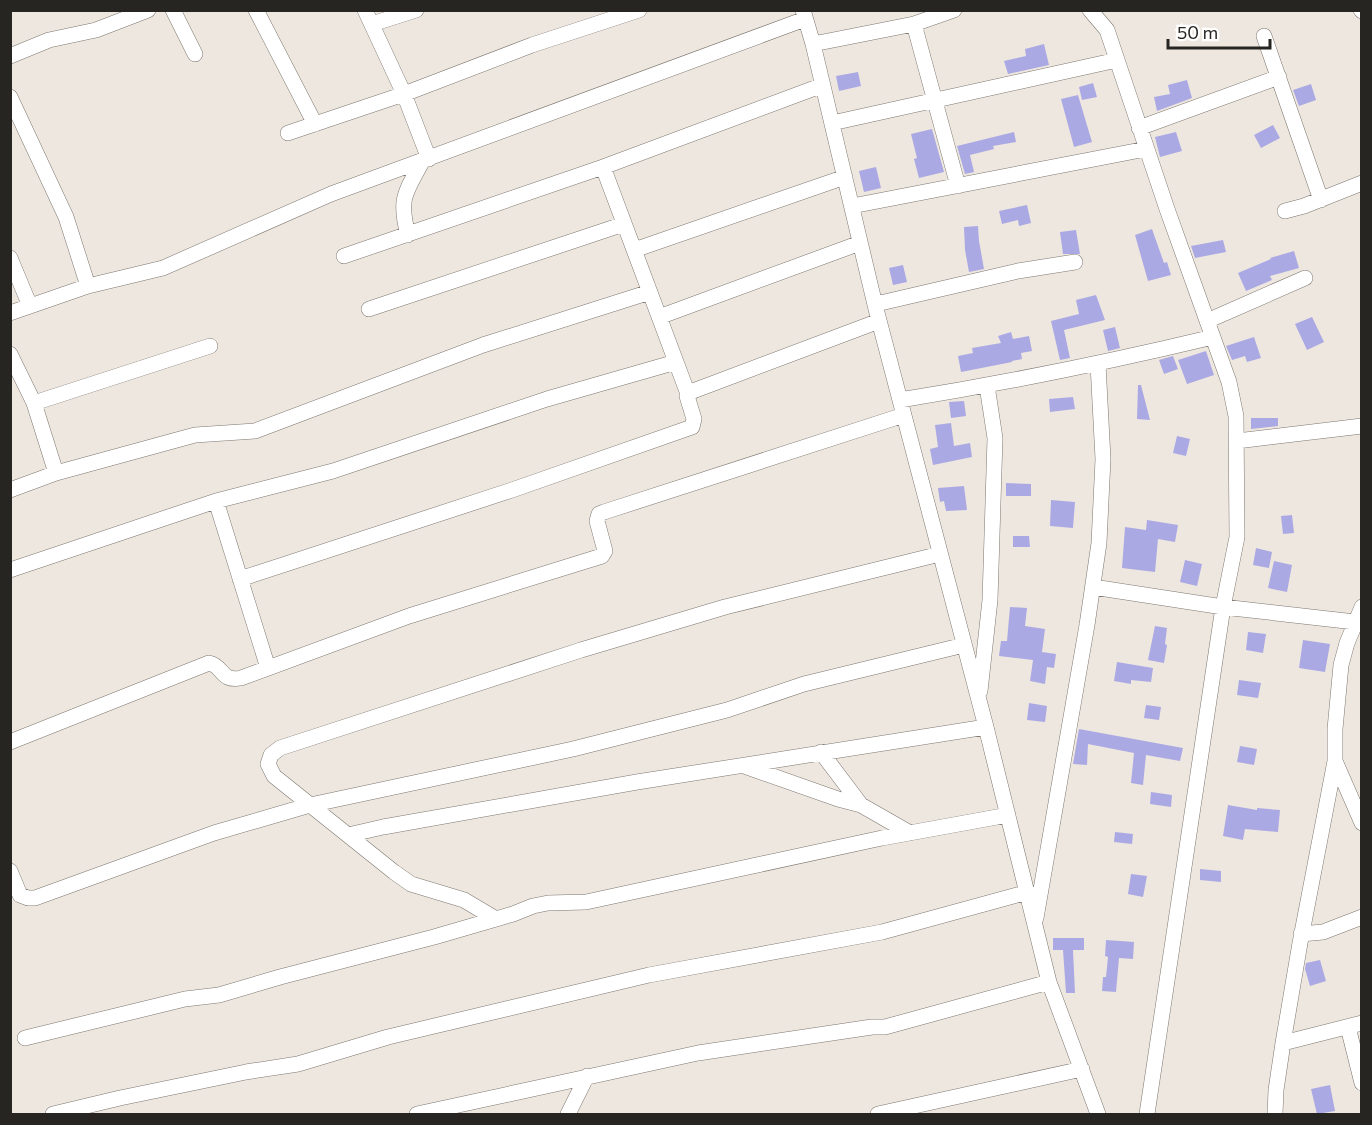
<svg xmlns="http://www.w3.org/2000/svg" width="1372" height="1125" font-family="Commissioner,sans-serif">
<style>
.building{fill:#aba9e4}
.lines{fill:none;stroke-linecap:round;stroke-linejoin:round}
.minor-casing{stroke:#7d7770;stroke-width:16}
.minor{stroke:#fff;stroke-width:15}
</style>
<rect width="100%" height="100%" fill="#eee7df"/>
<!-- building -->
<path class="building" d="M1044,44L1049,65L1008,74L1004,61L1026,56L1025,49Z
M858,72L861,86L839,91L836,76Z
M1187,80L1192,98L1157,111L1154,97L1170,94L1168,85Z
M1093,83L1097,97L1082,100L1079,87Z
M1311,84L1316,100L1299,106L1293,90Z
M1078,95L1092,142L1074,147L1061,99Z
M1273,125L1280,138L1261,148L1254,135Z
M932,129L944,172L919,178L914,159L917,158L911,134Z
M1014,132L1016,142L993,146L994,149L970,155L974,172L965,174L957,146Z
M1176,132L1182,151L1160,157L1155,137Z
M876,167L881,188L864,192L859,171Z
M1027,205L1031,223L1019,226L1018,220L1002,224L999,211Z
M978,226L979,241L984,269L969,272L965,250L964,227Z
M1152,229L1164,263L1167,262L1171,275L1148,281L1135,235Z
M1076,230L1080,254H1063L1060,232Z
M1223,240L1226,252L1195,258L1191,246Z
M1294,251L1299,268L1270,276L1272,280L1246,291L1238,273L1271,259L1270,258Z
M903,265L907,282L893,285L889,268Z
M1096,295L1105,320L1064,330L1070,358L1060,360L1051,321L1079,314L1076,300Z
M1312,317L1324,342L1307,350L1295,324Z
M1115,327L1120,348L1108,351L1103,330Z
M1011,332L1013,339L1029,336L1032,351L1021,353L1022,359L1012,361V362L961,372L958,356L973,353L972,348L1001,343L998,336Z
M1254,337L1261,358L1247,362L1245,356L1232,360L1226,346Z
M1206,351L1214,375L1187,384L1178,360Z
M1173,356L1178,369L1164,374L1159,360Z
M1138,385H1141L1150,420L1137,419Z
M1073,397L1075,409L1050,412L1049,399Z
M964,401L966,416L951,418L949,402Z
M1251,418H1278V426L1251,429Z
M951,423L954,446L970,443L972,457L933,465L930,449L938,447L935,425Z
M1177,436L1190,439L1186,456L1173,453Z
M1006,483L1031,484V496H1006Z
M964,486L967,510L946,511L944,501L940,502L938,488Z
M1051,500L1075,502L1073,528L1050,526Z
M1292,515L1294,533L1283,534L1281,516Z
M1147,520L1178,525L1175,542L1158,539L1155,572L1122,568L1125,527L1146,530Z
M1013,536H1029L1030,547H1013Z
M1256,548L1272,552L1269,568L1253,565Z
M1185,560L1202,564L1197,586L1180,582Z
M1274,561L1292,565L1287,592L1268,588Z
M1010,607L1027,608L1025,626L1045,629L1042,652L1056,654L1054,668L1047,667L1045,684L1030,681L1033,660L999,656L1001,641H1007Z
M1155,626L1167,628L1165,644L1167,645L1164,663L1148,660Z
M1248,632L1266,634L1263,653L1246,650Z
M1303,640L1330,644L1325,672L1299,668Z
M1117,662L1153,668L1151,682L1131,680V684L1114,681Z
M1239,680L1261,683L1258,698L1237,695Z
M1029,703L1047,706L1045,722L1027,720Z
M1146,705L1161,707L1159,720L1144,718Z
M1079,729L1183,748L1180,761L1146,755L1143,785L1131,783L1134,753L1088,744L1087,765L1073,764Z
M1240,746L1257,749L1254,765L1237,762Z
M1151,792L1172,795L1171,807L1150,804Z
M1228,805L1257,810V808L1280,810L1278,832L1245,829L1243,840L1223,836Z
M1115,832L1133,834L1132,844L1114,842Z
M1200,869L1221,871V882L1200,880Z
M1131,874L1147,876L1143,897L1128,894Z
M1053,938H1084V950H1073L1075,993H1066L1063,950H1053Z
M1106,940L1134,942L1133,959L1119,958L1116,992L1102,991L1103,977H1106L1108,957L1105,956Z
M1320,960L1326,981L1310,986L1305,969L1306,963Z
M1330,1085L1335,1111L1317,1114L1311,1089Z"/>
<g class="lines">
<!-- minor casing -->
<g class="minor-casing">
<path id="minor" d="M173,10L195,54
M256,10L315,124
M365,10L404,94L429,159
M803,10L813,44L876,309L986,727L1049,982L1098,1114
M1090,10L1107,30L1167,209L1229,382L1236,416L1237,537L1223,607L1147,1114
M1361,10L1362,11
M372,24L416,10
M914,24L958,186
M1264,36L1321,200
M813,44L914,24L954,10
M10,56L49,40L96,30L148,10
M10,97L66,217L88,286
M832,123L1117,60
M1139,128L1279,77
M288,133L404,94L532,45L639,10
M603,167L688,394
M852,206L1146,149
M1285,211L1304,206L1362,183
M408,235C398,197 406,192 423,160
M634,250L845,177
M344,256L603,167L823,85
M10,258L30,306
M876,304L1018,271L1075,262
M369,309L624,224
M10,313L88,286L163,268L331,194L805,19
M659,317L860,243
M1207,321L1305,278
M10,354L34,403L56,473
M900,400C1005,383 1109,362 1213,337
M34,403L210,346
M1237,441L1362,426
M10,490L56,473L195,435L255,431L483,345L650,292
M216,501L268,668
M10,570L216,501L333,471L547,399L676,362
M240,579L512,490L692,427L694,419L687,396L693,391L879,321
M1093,587L1223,607L1355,622
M980,691L990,600L995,438L987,386
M10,742L209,663C224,666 220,682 241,678L409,616L602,556L605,551L597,521L599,514L604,512L904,415
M821,752L861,805
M1335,761L1362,823
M744,766L838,799L861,805L910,833
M348,835L383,827L637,782L986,727
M10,871L20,895L28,898H35L214,833L310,805L573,749L727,710L804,684L964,645
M1036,918L1087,625L1099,543L1103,459L1098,364
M496,919L464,900L411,884L394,872L274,776L268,764L271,755L280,748L581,650L725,607L940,554
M1301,934L1323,932L1362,917
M1348,1027L1362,1083
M25,1038L185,999L219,995L280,977L434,937L513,914L533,906L548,903L586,902L882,838L1008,815
M1283,1043L1362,1023
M53,1114L120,1098L246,1072L298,1064L388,1037L649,975L882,932L1028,892
M417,1114L698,1053L872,1027H885L1049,982
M568,1114L587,1076
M878,1114L1082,1069
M1275,1114L1276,1090L1283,1043L1300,943L1335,761V729L1341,665L1347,643L1362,607"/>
</g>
<!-- minor -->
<use href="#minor" class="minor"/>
</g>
<!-- border -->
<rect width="1372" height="1125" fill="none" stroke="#272521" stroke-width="24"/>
<!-- scale -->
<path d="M1168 39v9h102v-9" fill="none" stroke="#272521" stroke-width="3"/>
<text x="1177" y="39" font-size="18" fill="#272521" stroke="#ffffff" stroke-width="4.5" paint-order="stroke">50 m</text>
</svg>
